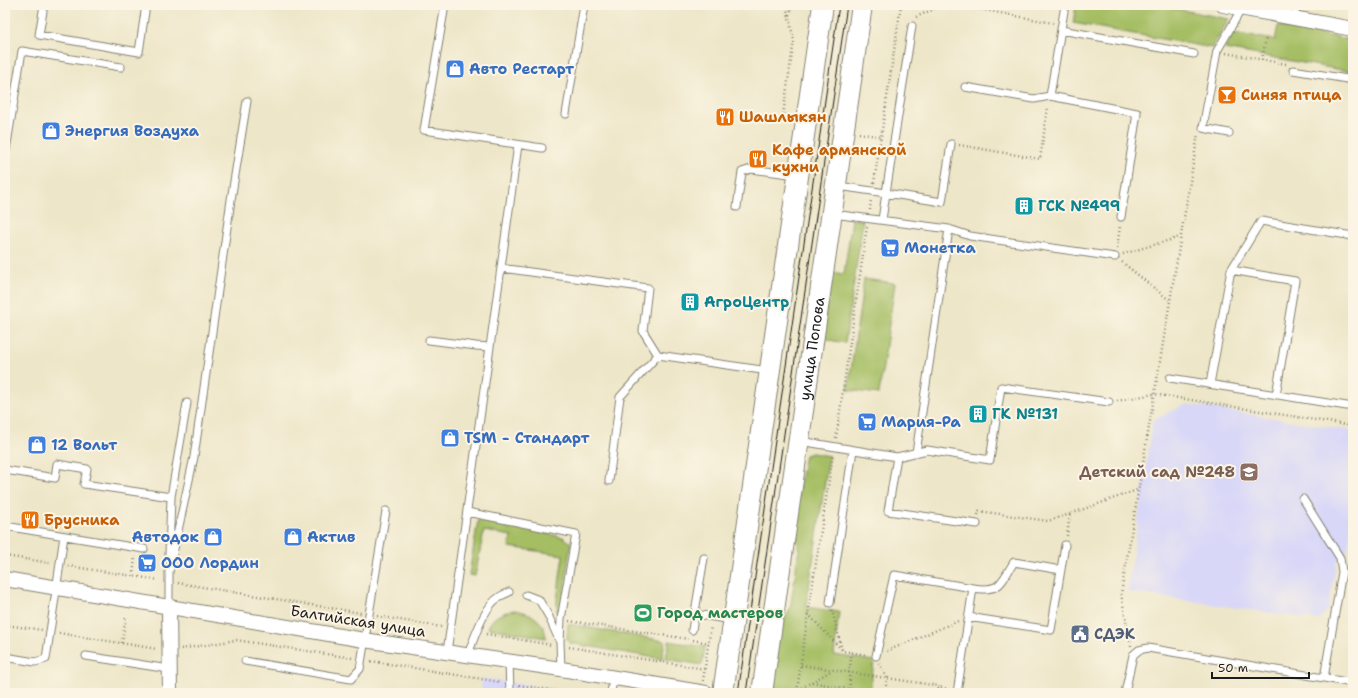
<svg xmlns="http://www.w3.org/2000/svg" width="1358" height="698" font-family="'Shantell Sans',sans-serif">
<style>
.built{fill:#d8d7f8}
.green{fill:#a5be64;stroke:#606d40}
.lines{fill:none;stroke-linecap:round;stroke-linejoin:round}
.lane-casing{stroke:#848172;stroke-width:9}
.street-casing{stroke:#848172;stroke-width:16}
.secondary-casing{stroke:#848172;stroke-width:22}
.path{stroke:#848172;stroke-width:2.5;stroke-dasharray:1 3;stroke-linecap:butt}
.lane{stroke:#fff;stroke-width:7}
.street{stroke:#fff;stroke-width:14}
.secondary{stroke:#fff;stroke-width:20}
.tram{stroke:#1c1c1c;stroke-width:1}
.labels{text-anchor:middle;stroke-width:4;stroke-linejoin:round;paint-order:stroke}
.shop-label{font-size:15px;font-weight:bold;fill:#366cbe;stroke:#fcf5e5;text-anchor:start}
.food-label{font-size:15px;font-weight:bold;fill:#c56008;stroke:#fcf5e5;text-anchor:start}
.culture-label{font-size:15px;font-weight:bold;fill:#0d838f;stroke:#fcf5e5;text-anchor:start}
.street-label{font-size:15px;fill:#1c1c1c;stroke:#fcf5e5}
.education-label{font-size:15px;font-weight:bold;fill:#785e54;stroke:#fcf5e5;text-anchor:end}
.leisure-label{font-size:15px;font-weight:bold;fill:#27864d;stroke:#fcf5e5;text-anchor:start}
.service-label{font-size:15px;font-weight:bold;fill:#4e5e75;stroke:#fcf5e5;text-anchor:start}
</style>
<rect width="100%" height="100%" fill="#fcf5e5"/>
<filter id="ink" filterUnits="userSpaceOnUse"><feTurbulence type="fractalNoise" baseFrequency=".025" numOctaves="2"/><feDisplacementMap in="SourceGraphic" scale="8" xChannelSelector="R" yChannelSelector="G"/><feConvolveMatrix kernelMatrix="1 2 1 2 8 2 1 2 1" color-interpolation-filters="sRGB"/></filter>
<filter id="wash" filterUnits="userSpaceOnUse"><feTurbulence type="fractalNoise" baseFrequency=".012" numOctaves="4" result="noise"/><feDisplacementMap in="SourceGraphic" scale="16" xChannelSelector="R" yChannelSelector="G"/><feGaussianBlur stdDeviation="0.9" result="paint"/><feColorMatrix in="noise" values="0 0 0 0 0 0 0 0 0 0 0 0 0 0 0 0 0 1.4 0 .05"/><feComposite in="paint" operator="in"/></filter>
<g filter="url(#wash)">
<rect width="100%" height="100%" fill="#ede6c8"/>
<!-- built -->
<path class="built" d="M1186,404L1353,431V514L1347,553L1337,561L1328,610L1318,620L1127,592L1153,420Z
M482,678L575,693H481Z"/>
<!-- green -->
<path class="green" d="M1076,5H1156L1229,19L1212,48L1073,23Z
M1278,26L1353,40V72L1225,49L1233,33L1275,40Z
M852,219L863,221L845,343L829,340L823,336L830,272L844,274Z
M864,279L895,283L879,394L848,390Z
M812,453L829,456L806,607L839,612L834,655L874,661L870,693H781L774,686L771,678L777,634L790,609L799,549L793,520L805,455Z
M478,520L563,537L571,543L561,614L557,611V600L563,555L509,547L511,536L484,531L475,576L469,575Z
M514,610C531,612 545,621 546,638L488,628C492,616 502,613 514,610Z
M568,624L665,641L662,659L569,643L567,638Z
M669,641L705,647L702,665L666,659Z"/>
</g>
<g filter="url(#ink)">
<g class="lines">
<!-- lane casing -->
<g class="lane-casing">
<path id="lane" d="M44,5L39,35L139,52L146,5
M445,5L424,130L542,148
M1065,5L1050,96L1137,113L1121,217
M1061,30L1194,54
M1293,70L1353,80
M965,87L1034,99L1050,96
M566,114L584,5
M1229,133L1203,128L1217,51L1242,8
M5,156L22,51L121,67
M838,186L886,193L912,26
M737,207L742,172L751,169L796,175
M833,214L949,229L970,236L1115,257
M882,220L886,193L942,202L951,144
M501,268L648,288L643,331L658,355L769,371
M429,340L476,346L490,347L447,652
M490,347L518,145
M1170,378L1353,407
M1210,384L1231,270
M1276,395L1295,281L1231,270L1261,221L1353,236
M800,441L897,457L927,450L990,460L1001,387L1109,402
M916,453L949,229
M897,457L888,511L977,524
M5,470L55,478L57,464L87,469L84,484L171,497
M609,481L620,397L658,355
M1303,499L1340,558L1342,572L1324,678
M467,512L576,534L561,619L560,642
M5,526L144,549
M169,555L171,497L187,403
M169,567V607
M169,572L194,457L231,200L247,101
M526,595L539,600L548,615L560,642L561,669
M830,603L853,450
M695,614L732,620
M968,617L1051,630L1065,545
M692,630L704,558
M468,655C473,640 485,606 498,598C501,595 506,594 509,592
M86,656L169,669
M876,656L894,575L973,588
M5,657L35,662L46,659L64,536
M245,661L351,679L360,669L386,511
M509,661L510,693
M611,693L613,677
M957,693L973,588C1001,592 1000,584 1014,562L1061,570
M1125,693L1133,655L1139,650L1148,648L1353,683"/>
</g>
<!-- street casing -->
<g class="street-casing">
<path id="street" d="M1223,5L1353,29
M5,579L364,640L561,669L706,693
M169,607L170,693"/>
</g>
<!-- secondary casing -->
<g class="secondary-casing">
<g id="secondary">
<path d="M723,693L823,5"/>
<path id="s1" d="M762,693L862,5"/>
</g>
</g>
<!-- path -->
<path class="path" d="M958,5L1053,23
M1346,5L1353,6
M789,15L793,5
M916,17L943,5
M1226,53L1286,64
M1262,60L1266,38
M782,122L794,40L786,5
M859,133L881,137
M959,145L1040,159L1048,106
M874,183L901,5
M870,210L871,199
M1117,248L1120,226
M1123,254L1180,237
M1122,262L1169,300
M1117,401L1154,394L1353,426
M836,438L867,227
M978,515L979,511L1048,521L1070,514
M1067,536L1070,514L1137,490
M5,556L51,563
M68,566L159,580
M133,576L135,556
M178,583L361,613
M832,610L842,650
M808,614L843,651L867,655
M377,616L441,627
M569,621L688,639
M5,625L42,630
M59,633L157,649
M486,634L552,645
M693,640L709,643
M122,643L126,616
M1131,646L1121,594L1198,134
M569,647L705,669
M181,649L236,640L352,658
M887,651L958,621
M371,661L500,682
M879,663L887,678L885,693
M801,665L939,686V687
M703,681L711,626
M812,682L869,693
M519,685L570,693
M850,689L849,673L852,652
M798,690L831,671
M797,691L808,614L833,454
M965,692L974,693
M938,693L939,687L949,689"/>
<!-- lane -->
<use href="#lane" class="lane"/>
<!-- street -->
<use href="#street" class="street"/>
<!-- secondary -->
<use href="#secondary" class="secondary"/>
<!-- tram -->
<path class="tram" d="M738,693L839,5
M746,693L847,5"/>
</g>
</g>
<!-- icons -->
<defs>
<g id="shop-square" transform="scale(1)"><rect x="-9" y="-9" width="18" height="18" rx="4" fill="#3f7fe0" stroke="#fcf5e5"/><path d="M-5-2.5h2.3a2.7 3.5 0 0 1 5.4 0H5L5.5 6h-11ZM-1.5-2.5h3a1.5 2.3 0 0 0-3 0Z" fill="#fff"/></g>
<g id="bar-square" transform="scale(1)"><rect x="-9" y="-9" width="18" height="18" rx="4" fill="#e8710a" stroke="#fcf5e5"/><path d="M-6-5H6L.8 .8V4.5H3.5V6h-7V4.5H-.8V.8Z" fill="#fff"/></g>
<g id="restaurant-square" transform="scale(1)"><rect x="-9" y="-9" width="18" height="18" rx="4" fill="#e8710a" stroke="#fcf5e5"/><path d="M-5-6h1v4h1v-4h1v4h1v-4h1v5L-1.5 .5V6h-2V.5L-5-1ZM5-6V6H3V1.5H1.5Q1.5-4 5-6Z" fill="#fff"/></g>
<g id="building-square" transform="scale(1)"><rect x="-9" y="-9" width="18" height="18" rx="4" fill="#0f9aa8" stroke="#fcf5e5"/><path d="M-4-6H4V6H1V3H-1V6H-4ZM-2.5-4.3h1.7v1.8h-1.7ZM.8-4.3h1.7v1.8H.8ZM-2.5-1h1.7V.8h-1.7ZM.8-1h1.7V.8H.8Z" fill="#fff"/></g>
<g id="supermarket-square" transform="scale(1)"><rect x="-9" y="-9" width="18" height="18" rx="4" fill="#3f7fe0" stroke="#fcf5e5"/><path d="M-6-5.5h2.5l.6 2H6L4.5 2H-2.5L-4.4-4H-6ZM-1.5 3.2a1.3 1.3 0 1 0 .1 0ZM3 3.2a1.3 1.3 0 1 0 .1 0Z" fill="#fff"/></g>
<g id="school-square" transform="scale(1)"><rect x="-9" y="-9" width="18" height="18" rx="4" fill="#8d6e63" stroke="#fcf5e5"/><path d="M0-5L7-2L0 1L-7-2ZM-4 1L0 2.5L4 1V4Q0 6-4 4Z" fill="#fff"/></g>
<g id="stadium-square" transform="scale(1)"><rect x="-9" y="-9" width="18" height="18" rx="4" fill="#2e9e5b" stroke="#fcf5e5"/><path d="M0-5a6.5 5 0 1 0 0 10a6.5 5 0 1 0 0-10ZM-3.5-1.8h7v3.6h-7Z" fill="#fff"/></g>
<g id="civic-square" transform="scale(1)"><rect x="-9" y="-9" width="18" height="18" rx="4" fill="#5c6f8a" stroke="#fcf5e5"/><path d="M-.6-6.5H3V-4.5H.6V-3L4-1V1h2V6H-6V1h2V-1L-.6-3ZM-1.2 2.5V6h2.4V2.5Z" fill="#fff"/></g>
</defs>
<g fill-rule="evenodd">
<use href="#shop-square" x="455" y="69"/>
<use href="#bar-square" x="1227" y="95"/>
<use href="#restaurant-square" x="725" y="117"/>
<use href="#shop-square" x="51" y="131"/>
<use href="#restaurant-square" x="758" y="159"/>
<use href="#building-square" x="1024" y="206"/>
<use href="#supermarket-square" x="890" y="248"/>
<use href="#building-square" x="690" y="302"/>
<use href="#building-square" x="978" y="414"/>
<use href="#supermarket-square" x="867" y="422"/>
<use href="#shop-square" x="450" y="438"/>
<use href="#shop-square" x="37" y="445"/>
<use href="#school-square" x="1249" y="472"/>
<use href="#restaurant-square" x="30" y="520"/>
<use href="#shop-square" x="213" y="537"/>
<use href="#shop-square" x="293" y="537"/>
<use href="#supermarket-square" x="147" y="563"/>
<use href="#stadium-square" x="643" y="613"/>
<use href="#civic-square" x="1080" y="634"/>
</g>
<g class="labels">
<!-- shop labels -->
<g class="shop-label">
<text x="469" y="74">Авто Рестарт</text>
<text x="65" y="136">Энергия Воздуха</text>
<text x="904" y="253">Монетка</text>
<text x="881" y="427">Мария-Ра</text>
<text x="464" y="443">TSM - Стандарт</text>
<text x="51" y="450">12 Вольт</text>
<text x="199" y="542" text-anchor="end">Автодок</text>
<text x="307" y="542">Актив</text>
<text x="161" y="568">ООО Лордин</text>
</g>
<!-- food labels -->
<g class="food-label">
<text x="1241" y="100">Синяя птица</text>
<text x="739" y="122">Шашлыкян</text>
<text x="772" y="155">Кафе армянской<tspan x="772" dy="17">кухни</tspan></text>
<text x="44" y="525">Брусника</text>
</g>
<!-- culture labels -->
<g class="culture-label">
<text x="1038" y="211">ГСК №499</text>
<text x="704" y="307">АгроЦентр</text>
<text x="992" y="419">ГК №131</text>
</g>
<!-- street labels -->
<g class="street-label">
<text dy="5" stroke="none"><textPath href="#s1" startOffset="348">улица Попова</textPath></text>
<text transform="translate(358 621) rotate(9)" y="5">Балтийская улица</text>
</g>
<!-- education labels -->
<g class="education-label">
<text x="1235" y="477">Детский сад №248</text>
</g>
<!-- leisure labels -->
<g class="leisure-label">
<text x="657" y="618">Город мастеров</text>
</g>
<!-- service labels -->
<g class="service-label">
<text x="1094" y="639">СДЭК</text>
</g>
</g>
<!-- margin -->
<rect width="1358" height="698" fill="none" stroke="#fcf5e5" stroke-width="20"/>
<!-- scale -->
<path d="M1212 672v6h97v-6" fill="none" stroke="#1c1c1c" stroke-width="2"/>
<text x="1218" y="672" font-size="12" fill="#1c1c1c" stroke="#fcf5e5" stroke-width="3" paint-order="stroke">50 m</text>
</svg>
